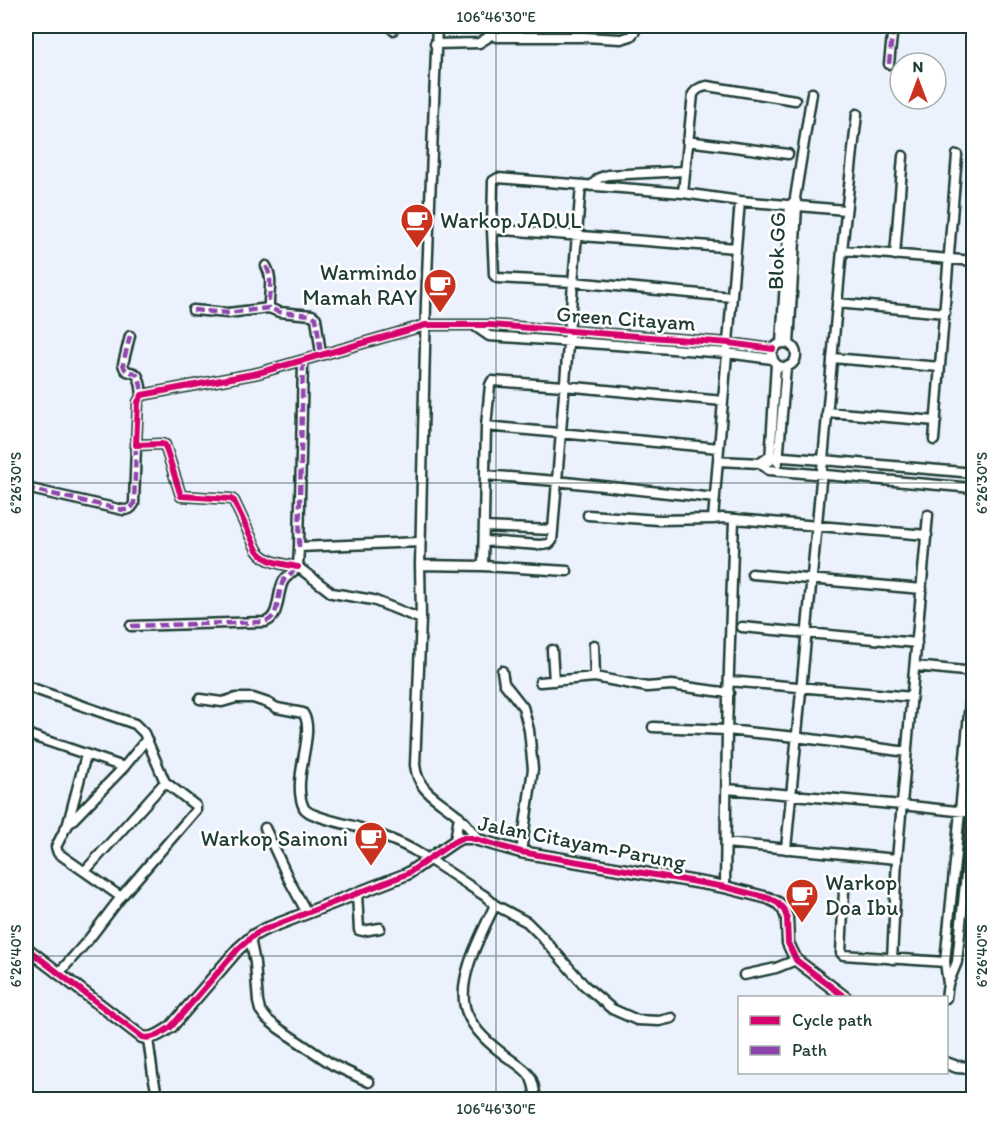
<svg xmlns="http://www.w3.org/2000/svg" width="999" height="1125" font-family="Itim,sans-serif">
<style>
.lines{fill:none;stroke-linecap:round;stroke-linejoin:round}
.minor-casing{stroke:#1f3d34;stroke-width:13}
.tertiary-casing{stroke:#1f3d34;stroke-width:15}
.minor{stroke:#fff;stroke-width:8}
.tertiary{stroke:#fff;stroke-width:10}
.quiet{stroke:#8e44ad;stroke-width:4.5;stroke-dasharray:9 4.5;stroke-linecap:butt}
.cycleway-casing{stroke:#fff;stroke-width:10}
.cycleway{stroke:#d6006c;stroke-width:6}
.ticks{fill:none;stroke:#1f3d34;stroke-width:1.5;stroke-opacity:0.45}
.labels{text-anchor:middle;stroke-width:5;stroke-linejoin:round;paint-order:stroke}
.poi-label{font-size:22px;fill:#1f3d34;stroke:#fff;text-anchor:start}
.street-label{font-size:22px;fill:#1f3d34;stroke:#fff}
.neatline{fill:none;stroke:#1f3d34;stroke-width:2}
.ticks-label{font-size:15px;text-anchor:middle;fill:#1f3d34}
</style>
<rect width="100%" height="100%" fill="#ecf2fd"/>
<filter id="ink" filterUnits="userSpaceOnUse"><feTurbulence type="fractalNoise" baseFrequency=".0167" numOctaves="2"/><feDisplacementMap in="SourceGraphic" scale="12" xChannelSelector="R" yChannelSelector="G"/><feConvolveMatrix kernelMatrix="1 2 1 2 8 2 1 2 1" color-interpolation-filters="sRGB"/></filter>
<g filter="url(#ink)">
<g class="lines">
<!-- minor casing -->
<g class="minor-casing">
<path id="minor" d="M393,26V30
M437,26L426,303L420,565L421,619L415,765C418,792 437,798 456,814C465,821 471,831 479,840
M490,26V34L496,37H584L621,39L631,36L635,31V26
M435,44L479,43L487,38L490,34
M889,64L893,26
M687,141L788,154
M591,186L599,178L608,175L685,171
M683,193L693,94C697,89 700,87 707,86L795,100
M740,201L713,519L723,518L927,535
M492,229L736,248
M842,250L857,114
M895,255L903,156
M266,266C274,280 268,293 269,308
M732,297L573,282L497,278L494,275L492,229L493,181L498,178L683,193L740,201L845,210
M837,303L945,313
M193,310L228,313L269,308L279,312L312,315L316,318L321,354
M476,327L489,336L727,353L772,359
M130,336L123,364C126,376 131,369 137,375C141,380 141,389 142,395
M781,343L790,205L792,203
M772 355a12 12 0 1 1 24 0a12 12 0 1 1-24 0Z
M789,344L797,206L795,198L812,93
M832,358L940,367
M827,412L936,421
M486,426L719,448
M934,440L957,155
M718,461L760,463L770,456L823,460L974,473
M770,461L776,364
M778,462L786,367
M760,463L769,470L973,488
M485,475L556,481L715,498
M26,488L123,510C129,510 131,509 134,504L136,445
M588,515L658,520L713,519
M484,527L553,530L581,185
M484,541L540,545L549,544L552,541L553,530
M420,542L299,547L298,567L332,593L373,600L421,619
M299,547L303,361
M420,565L483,566L567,571
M483,566L486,426L490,385L492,381L564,386L723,401
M298,567C283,564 266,563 257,550L234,501L231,499L181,496L165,445L161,444L136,445L138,402L142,395L258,373L426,325H490L729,343L773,349
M752,574L922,589
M131,626L265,622C281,617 276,593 284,580C288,575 294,571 298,567
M742,627L917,643
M594,645L595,677
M552,650L554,681
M915,666L974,672
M502,671L504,683L523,707L529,730L533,769L521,852
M729,681L912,697
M540,682L595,677L647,687L672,685L729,693
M26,686L135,724L144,733L165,782L196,806V810L121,897L89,939L59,973
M200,699L222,702L236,698H253L268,703L277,708L303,713C317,732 290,780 304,808C309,817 348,824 360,828C378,834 398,841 415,851C439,865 462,881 485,896L495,905C482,933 454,982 467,1013C475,1032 491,1045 507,1057C528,1072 533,1072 536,1100
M653,727L727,730L796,737L907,752
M26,734L124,767
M727,789L902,805L974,813
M67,827L86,755
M265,828L289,880L307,913
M455,841L459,816
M726,843L897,859
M786,849L823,460L842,250L974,261
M85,871L165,782
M725,887L727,730L734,519
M844,891L841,953L843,955L945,962
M357,894L359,930L363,931L380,928
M121,897L58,853L56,847L66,827L124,767L146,740
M495,905L527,922L542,937L584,985L612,1009L637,1020L659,1021L672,1018
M250,938L255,963L258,1002L260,1010L267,1019L278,1028L333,1065L369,1082
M892,959L897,859L928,515
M744,975L776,968L796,960
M948,984L945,962L960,812L974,658
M946,998L948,984L957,962L974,796
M148,1039L153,1075L158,1100"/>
</g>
<!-- tertiary casing -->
<g class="tertiary-casing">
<path id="tertiary" d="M26,948L142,1037C152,1040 162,1033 171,1027L238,949L254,935L263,930L407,874L455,841L461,838H471L521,852L725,887L768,898L778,903L784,910L787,918L788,943L796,960L846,998
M946,1063L957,1067L974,1068"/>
</g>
<!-- minor -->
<use href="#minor" class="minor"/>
<!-- tertiary -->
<use href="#tertiary" class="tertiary"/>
<!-- quiet -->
<path class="quiet" d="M889,64L893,26
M266,266C274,280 268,293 269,308
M193,310L228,313L269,308L279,312L312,315L316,318L321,354
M130,336L123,364C126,376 131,369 137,375C141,380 141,389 142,395
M26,488L123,510C129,510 131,509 134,504L136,445
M299,547L303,361
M131,626L265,622C281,617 276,593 284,580C288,575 294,571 298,567"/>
<!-- cycleway casing -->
<g class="cycleway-casing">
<path id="cycleway" d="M298,567C283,564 266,563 257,550L234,501L231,499L181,496L165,445L161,444L136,445L138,402L142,395L258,373L426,325H490L729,343L773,349
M26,948L142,1037C152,1040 162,1033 171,1027L238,949L254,935L263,930L407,874L455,841L461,838H471L521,852L725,887L768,898L778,903L784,910L787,918L788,943L796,960L846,998"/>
</g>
<!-- cycleway -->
<use href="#cycleway" class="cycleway"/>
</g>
</g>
<!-- ticks -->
<path class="ticks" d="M496,26V1100M970,26V1100M26,483H974M26,956H974"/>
<!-- icons -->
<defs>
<g id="cafe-pin" transform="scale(1.725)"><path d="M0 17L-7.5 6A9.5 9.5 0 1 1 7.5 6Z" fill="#c8321e" stroke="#fff"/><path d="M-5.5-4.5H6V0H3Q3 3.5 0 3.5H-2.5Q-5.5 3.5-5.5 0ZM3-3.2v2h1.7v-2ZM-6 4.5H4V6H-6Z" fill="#fff"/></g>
</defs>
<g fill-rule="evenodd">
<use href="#cafe-pin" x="417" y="220"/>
<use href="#cafe-pin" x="440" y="285"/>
<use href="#cafe-pin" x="371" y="838"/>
<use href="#cafe-pin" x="802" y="895"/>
</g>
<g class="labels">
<!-- poi labels -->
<g class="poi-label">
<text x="440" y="228">Warkop JADUL</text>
<text x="417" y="280" text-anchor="end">Warmindo<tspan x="417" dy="25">Mamah RAY</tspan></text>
<text x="348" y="846" text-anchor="end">Warkop Sainoni</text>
<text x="825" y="890">Warkop<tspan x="825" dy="25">Doa Ibu</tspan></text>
</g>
<!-- street labels -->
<g class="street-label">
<text transform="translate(776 251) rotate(-88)" y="8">Blok GG</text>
<text transform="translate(626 318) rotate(4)" y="8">Green Citayam</text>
<text transform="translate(582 842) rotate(11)" y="8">Jalan Citayam-Parung</text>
</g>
</g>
<!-- margin -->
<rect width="999" height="1125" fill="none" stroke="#fff" stroke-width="66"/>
<!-- legend -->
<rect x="738" y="996" width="210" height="78" fill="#ffffff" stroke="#a5b1ae" stroke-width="1.5"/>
<rect x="750" y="1016" width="30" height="9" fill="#d6006c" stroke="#a5b1ae" stroke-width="1.5"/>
<text x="792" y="1026" font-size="18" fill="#1f3d34">Cycle path</text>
<rect x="750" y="1046" width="30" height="9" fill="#8e44ad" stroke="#a5b1ae" stroke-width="1.5"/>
<text x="792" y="1056" font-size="18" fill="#1f3d34">Path</text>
<!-- north arrow -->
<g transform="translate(918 81)"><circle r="28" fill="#ffffff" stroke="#a5b1ae" stroke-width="1.5"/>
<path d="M0-4.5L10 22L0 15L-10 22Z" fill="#c8321e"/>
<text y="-9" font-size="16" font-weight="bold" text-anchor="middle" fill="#1f3d34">N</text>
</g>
<rect x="33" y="33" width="933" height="1059" class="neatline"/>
<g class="ticks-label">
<text x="496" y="22">106°46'30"E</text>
<text transform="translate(16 483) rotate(-90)" y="5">6°26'30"S</text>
<text transform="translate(982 483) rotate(-90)" y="5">6°26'30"S</text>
<text transform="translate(16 956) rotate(-90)" y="5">6°26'40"S</text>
<text transform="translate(982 956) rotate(-90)" y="5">6°26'40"S</text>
<text x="496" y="1114">106°46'30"E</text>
</g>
</svg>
